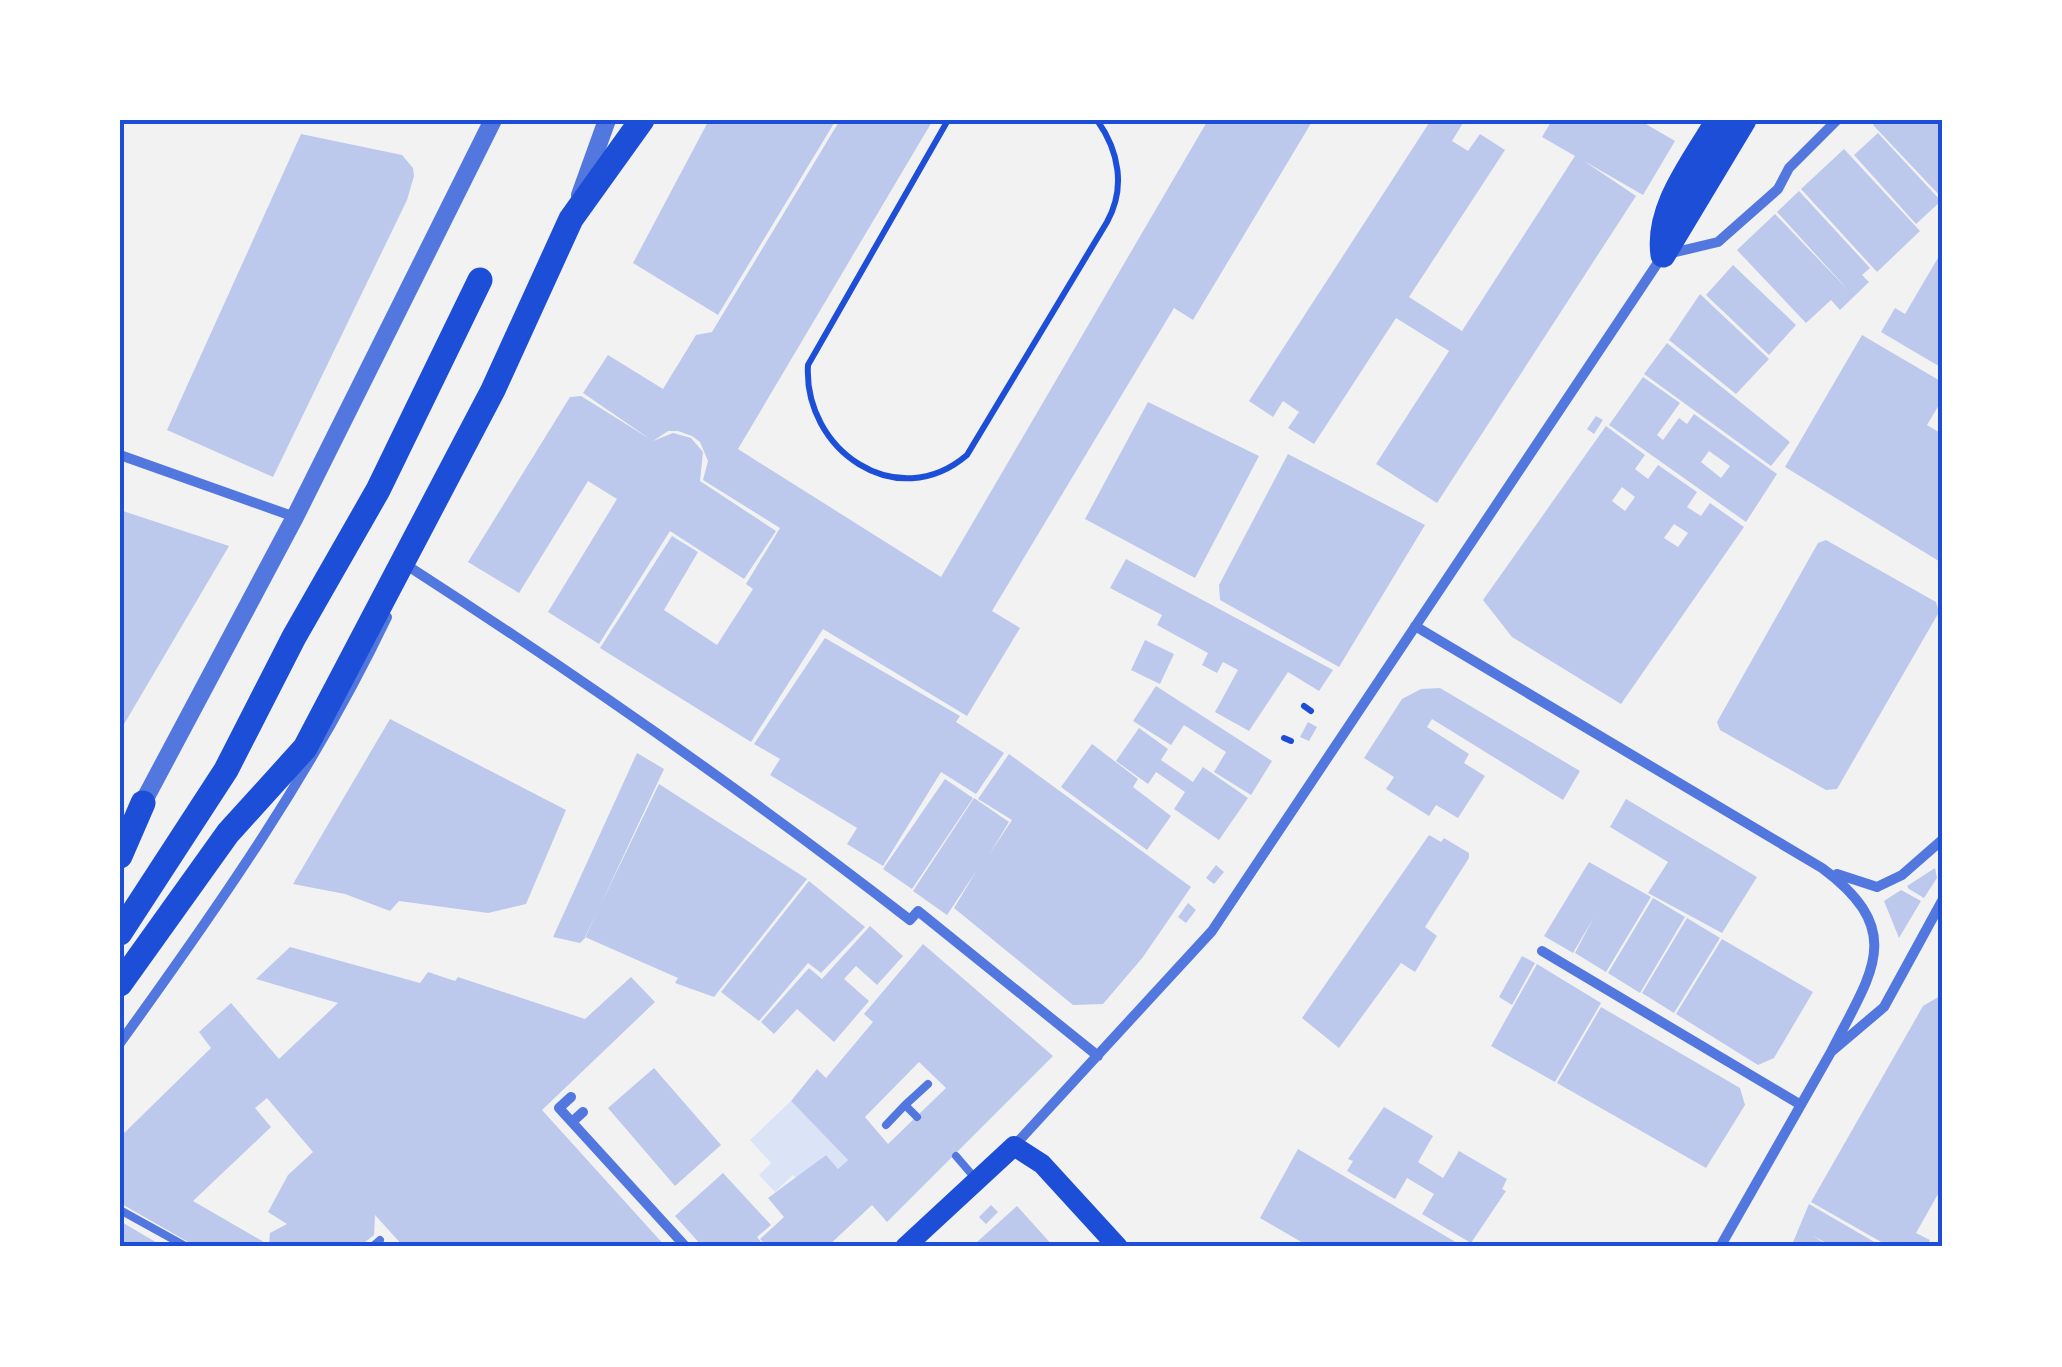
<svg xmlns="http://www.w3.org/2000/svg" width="2062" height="1367" font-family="'PT Serif',serif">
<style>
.green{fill:#dbe4f7}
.building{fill:#bdc9ec;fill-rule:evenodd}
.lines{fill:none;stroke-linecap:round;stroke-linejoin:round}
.path{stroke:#1d4ed8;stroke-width:6}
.service{stroke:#5277de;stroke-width:8}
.minor{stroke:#5277de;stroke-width:10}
.tertiary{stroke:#5277de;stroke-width:18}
.secondary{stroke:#1d4ed8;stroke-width:20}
.primary{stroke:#1d4ed8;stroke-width:25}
.neatline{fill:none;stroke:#1d4ed8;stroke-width:4}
</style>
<rect width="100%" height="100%" fill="#f2f2f2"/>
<!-- green -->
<path class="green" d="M791,1101L848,1160L838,1169L825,1155L798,1180L793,1175L775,1192L759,1175L771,1163L750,1140Z"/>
<!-- building -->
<path class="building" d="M709,120H836L718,315L633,263Z
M840,120H933L738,449L941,577L1208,120H1313L1193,320L1174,308L992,611L1020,628L967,716L823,629L751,742L600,648L672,536L698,552L664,610L717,645L753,589L746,584L780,528L703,480L708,461L700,442L692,436L678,431H668L653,441L673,433L691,438L703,452L700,481L776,531L744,579L670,531L599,644L548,612L617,499L588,481L519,593L468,562L570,397L581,396L650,439L583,393L608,355L663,389L696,335L712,332Z
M1431,120L1463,123L1452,141L1468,151L1480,134L1505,150L1409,297L1462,331L1575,156L1542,137L1552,120H1639L1675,141L1643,195L1584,161L1636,196L1437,503L1376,464L1449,351L1396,318L1314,444L1288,428L1299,412L1283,401L1273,417L1249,401Z
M1879,120H1942V198L1873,125Z
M1878,133L1941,201L1916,224L1854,155Z
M301,134L402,155L413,168L414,176L407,200L273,477L167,430Z
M1844,149L1920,231L1877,272L1801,189Z
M1799,191L1870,268L1862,275L1869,282L1840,310L1831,300L1806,323L1737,250L1775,214L1850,292L1777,212Z
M1942,251V368L1881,332L1895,308L1905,314Z
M1733,265L1796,325L1769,355L1706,295Z
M1700,294L1769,359L1736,394L1669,340Z
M1862,335L1942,382V400L1927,425L1942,434V563L1785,467Z
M1667,343L1790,442L1771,466L1644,374Z
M1643,377L1680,403L1657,435L1663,440L1679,418L1687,424L1694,414L1777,474L1746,522L1609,425ZM1709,451L1730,466L1721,478L1701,462Z
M1148,402L1259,456L1195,578L1085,519Z
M1596,416L1603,420L1594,434L1587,429Z
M1606,426L1645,455L1635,469L1648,479L1658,465L1697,492L1687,507L1701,516L1710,503L1744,527L1621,704L1512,637L1483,600ZM1622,487L1635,497L1625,511L1612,501ZM1674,524L1688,533L1678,547L1664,538Z
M1288,454L1425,525L1339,667L1220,600L1219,585Z
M120,510L229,546L120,731Z
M1826,540L1936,602L1939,612L1837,789L1826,790L1720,730L1717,722L1818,543Z
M1126,559L1333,670L1319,691L1288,672L1249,731L1215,712L1238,670L1223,662L1217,673L1202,665L1208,653L1157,625L1162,615L1110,588Z
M825,638L960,716L956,722L1004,753L976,794L941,772L883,866L847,844L857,828L770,775L780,759L754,744Z
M1145,640L1174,654L1160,684L1131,670Z
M1156,686L1272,761L1251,795L1214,772L1226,752L1184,725L1171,745L1133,721Z
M1440,688L1580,771L1563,800L1432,719L1427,727L1469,754L1464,763L1485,776L1458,818L1436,805L1429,816L1386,789L1394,777L1364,758L1402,699L1421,689Z
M390,719L566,810L526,904L488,913L399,901L390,911L345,894L293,884Z
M1308,722L1317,727L1309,741L1300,737Z
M1139,728L1168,749L1161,760L1193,782L1203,767L1248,798L1219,840L1174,809L1185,792L1156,772L1148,784L1116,761Z
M1092,744L1138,779L1133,787L1171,816L1147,850L1061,787Z
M637,753L664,769L585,938L580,943L553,937Z
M1009,754L1191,887L1143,957L1103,1004L1073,1005L954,908L977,870L947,915L913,891L974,798L1009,822L990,853L1012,820L978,799Z
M945,779L973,798L912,889L883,869Z
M659,784L807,879L714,997L675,983L678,978L585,937Z
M1626,799L1757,877L1722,933L1648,893L1668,862L1610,827Z
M1429,835L1441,842L1444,838L1469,853V858L1425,927L1437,936L1415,972L1401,963L1339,1048L1302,1018Z
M1589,862L1651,897L1606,972L1575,953L1594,917L1573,953L1544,936Z
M1216,865L1224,872L1214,884L1206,878Z
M1935,868L1937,878L1924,898L1909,889L1907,886Z
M809,881L865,927L821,973L808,963L759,1021L721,992Z
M1901,890L1921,901L1899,938L1884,901Z
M1653,898L1685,917L1640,993L1608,973Z
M1188,903L1196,910L1186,923L1178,917Z
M1687,918L1720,938L1674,1013L1642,993Z
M870,926L903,956L877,985L856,966L844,979L869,1001L834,1042L797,1009L774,1034L761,1022L809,968L822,979Z
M1722,939L1813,992L1774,1058L1758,1065L1676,1014Z
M923,944L1053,1056L887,1222L872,1205L827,1247H768L760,1239L784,1217L768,1198L826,1155L838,1169L848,1160L791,1101L817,1069L826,1078L873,1022L864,1014ZM919,1062L946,1088L888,1144L865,1117Z
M290,947L420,983L428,972L455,981L458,977L585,1019L631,977L655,1002L542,1110L666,1247H404L375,1215L374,1235L359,1247H215L207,1242L197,1247L120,1203V1137L211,1048L199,1032L231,1003L279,1059L338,1003L256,979ZM267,1098L313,1152L288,1175L268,1212L287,1224L270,1233L269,1245L193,1201L271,1127L255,1108Z
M1522,956L1535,963L1512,1005L1499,997Z
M1537,964L1601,1003L1555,1082L1491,1046Z
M1940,996L1942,1187L1916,1233L1930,1240L1926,1247H1890L1811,1202L1923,1006Z
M1601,1007L1740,1088L1745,1105L1706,1168L1557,1083Z
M654,1068L721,1145L675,1186L608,1108Z
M1384,1107L1433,1136L1418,1162L1443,1178L1459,1151L1507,1179L1502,1189L1506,1191L1471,1243L1422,1214L1434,1194L1407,1178L1395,1199L1347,1171L1353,1161L1348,1159Z
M1298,1149L1464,1247H1310L1260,1218Z
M723,1173L771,1225L757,1237L765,1247H703L675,1216Z
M1809,1204L1883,1247H1833L1812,1235L1830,1247H1791Z
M991,1205L998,1212L986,1224L979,1217Z
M1017,1206L1054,1247H972L977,1242Z
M120,1221L164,1247H120Z"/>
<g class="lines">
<!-- path -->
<path class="path" d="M948,120L808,365C803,450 897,515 967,455L1107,222C1126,188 1119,151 1097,120
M1304,706L1311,711
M1284,738L1291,741"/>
<!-- service -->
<path class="service" d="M905,1105L928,1084
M886,1125L905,1105L917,1117
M956,1156L974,1177
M120,1210L187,1247
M372,1247L380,1240"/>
<!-- minor -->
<path class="minor" d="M120,455L295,517
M411,568C583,679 749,795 910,920L918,911L1098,1056
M1415,626L1822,868C1908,932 1871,973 1831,1052
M1837,874L1877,887L1902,875L1942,840
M1542,951L1801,1105
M120,1043C219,906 314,770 387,617
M571,1097L559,1108L686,1247
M572,1122L583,1112
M1014,1146L1212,931L1663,255L1718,242L1778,189L1789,168L1837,120
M1720,1247L1831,1052L1884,1007L1942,901"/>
<!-- tertiary -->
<path class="tertiary" d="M580,195L607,120
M139,810L295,517L493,120"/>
<!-- secondary -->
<path class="secondary" d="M905,1247L1014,1146L1042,1164L1118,1247"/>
<!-- primary -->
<path class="primary" d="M1663,255L1744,120
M1663,255C1656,207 1695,161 1718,120
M120,856L143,803
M120,933L226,770L294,637L378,490L480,280
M120,984L228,833L305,748L493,390L571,219L642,120"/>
</g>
<!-- border -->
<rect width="2062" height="1367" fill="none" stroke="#ffffff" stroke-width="245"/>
<rect x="122" y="122" width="1818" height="1122" class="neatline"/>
</svg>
